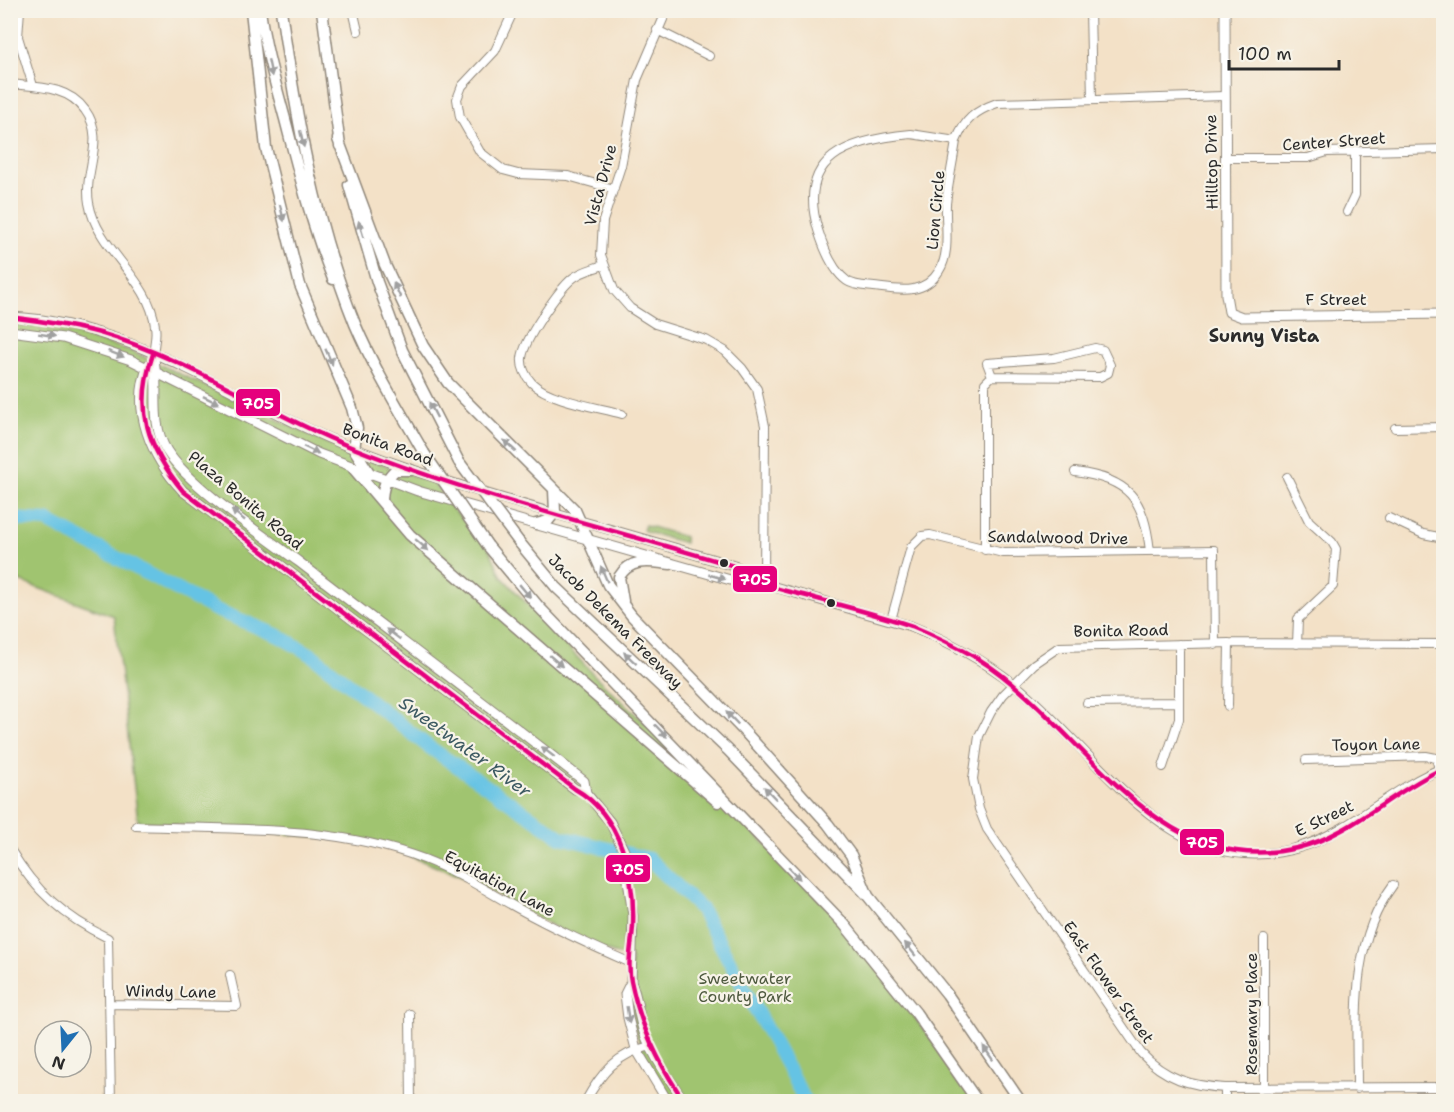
<svg xmlns="http://www.w3.org/2000/svg" width="1454" height="1112" font-family="'Shantell Sans',sans-serif">
<style>
.green{fill:#a0c46f;stroke:#66784d;stroke-width:1.5}
.lines{fill:none;stroke-linecap:round;stroke-linejoin:round}
.river{stroke:#65c3e4;stroke-width:14}
.minor-casing{stroke:#8f8679;stroke-width:10}
.major-casing{stroke:#8f8679;stroke-width:11}
.highway-casing{stroke:#8f8679;stroke-width:13}
.minor{stroke:#fff;stroke-width:8}
.major{stroke:#fff;stroke-width:9}
.highway{stroke:#fff;stroke-width:10}
.highway-bridge-casing{stroke:#8f8679;stroke-width:13;stroke-linecap:butt}
.highway-bridge{stroke:#fff;stroke-width:10}
.bus-1-casing{stroke:#f7f3e8;stroke-width:9}
.bus-1{stroke:#e5007d;stroke-width:4.5}
.oneway{fill:#a0a0a0}
.bus-dot{fill:#2b2b2b;stroke:#f7f3e8;stroke-width:2}
.labels{text-anchor:middle;stroke-width:4.5;stroke-linejoin:round;paint-order:stroke}
.street-label{font-size:16px;fill:#2b2b2b;stroke:#f7f3e8}
.park-label{font-size:16px;fill:#4e593f;stroke:#f7f3e8}
.neighbourhood-label{font-size:18px;font-weight:bold;fill:#2b2b2b;stroke:#f7f3e8}
.water-label{font-size:18px;font-style:italic;fill:#3c5962;stroke:#f7f3e8}
.line-badge{stroke:#f7f3e8;stroke-width:2}
.badge-label{font-size:16px;text-anchor:middle;font-weight:bold;fill:#fff}
</style>
<rect width="100%" height="100%" fill="#f7f3e8"/>
<filter id="ink" filterUnits="userSpaceOnUse"><feTurbulence type="fractalNoise" baseFrequency=".0167" numOctaves="2"/><feDisplacementMap in="SourceGraphic" scale="12" xChannelSelector="R" yChannelSelector="G"/><feConvolveMatrix kernelMatrix="1 2 1 2 8 2 1 2 1" color-interpolation-filters="sRGB"/></filter>
<filter id="wash" filterUnits="userSpaceOnUse"><feTurbulence type="fractalNoise" baseFrequency=".008" numOctaves="4" result="noise"/><feDisplacementMap in="SourceGraphic" scale="24" xChannelSelector="R" yChannelSelector="G"/><feGaussianBlur stdDeviation="1.35" result="paint"/><feColorMatrix in="noise" values="0 0 0 0 0 0 0 0 0 0 0 0 0 0 0 0 0 1.4 0 .05"/><feComposite in="paint" operator="in"/></filter>
<g filter="url(#wash)">
<rect width="100%" height="100%" fill="#f3e1c7"/>
<!-- green -->
<path class="green" d="M10,323L78,334L131,351L329,444L434,483L452,508L488,546L502,577L595,676L658,735L843,923L978,1101H675C637,1049 627,1024 631,959L579,941L474,882L376,842L138,821L114,616L11,578Z
M645,525L685,537V543L647,532L643,530Z"/>
<g class="lines">
<!-- river -->
<path class="river" d="M10,519L47,521L216,610L279,636L312,655L429,747L561,837L649,859L701,909L806,1102"/>
</g>
</g>
<g filter="url(#ink)">
<g class="lines">
<!-- minor casing -->
<g class="minor-casing">
<path id="minor" d="M20,10L18,37L33,86
M353,10L358,31
M514,10L495,51L462,86L457,99L460,117L480,152L503,170L518,174L568,176L614,189
M667,10L637,80L621,166L603,221L601,255L614,290L630,308L655,324L706,340L725,351L742,368L757,389L765,426L764,584
M1090,10L1092,99
M657,30L709,56
M10,84C37,87 68,86 85,110C107,139 83,170 89,203C97,250 150,279 155,326C157,335 154,345 153,354
M911,134L956,141C953,162 948,183 946,204C945,225 951,253 939,271C924,296 898,290 874,287C865,286 854,286 847,281C833,271 823,246 818,230C796,156 849,140 911,134Z
M956,141C965,119 975,111 997,103L1224,96
M1227,158H1308L1327,152L1444,149
M1347,212L1355,195V150
M603,265C593,269 582,271 573,278C559,289 524,340 522,358C521,367 526,377 532,383C549,400 597,407 622,414
M1395,428L1444,427
M1075,472C1129,479 1144,498 1150,551
M1287,477L1309,521L1332,542L1336,549L1333,586L1298,619L1297,644
M1389,518L1423,534L1444,538
M985,550V383L992,376L1100,377L1108,373L1110,365L1103,350L1095,348L1054,358L987,363L992,376
M891,620L911,547L922,536L930,535L1003,553L1214,550L1215,645
M1444,644L1229,643L1059,647L1034,664L1003,695L991,712L979,736L973,779L979,809L987,829L1141,1053C1165,1079 1191,1086 1225,1088L1444,1087
M1087,703L1179,702
M1228,706L1229,643
M1306,760L1426,756L1436,758L1439,769
M1163,767L1179,719V644
M136,826C233,830 332,824 424,859C450,869 472,882 496,896C540,922 585,943 631,963
M10,849C35,891 64,917 108,938L111,1102
M1264,939V1088
M110,1004L237,1006L230,975
M410,1014L411,1102
M1357,1089C1357,1017 1349,945 1393,885
M585,1102C601,1073 617,1053 651,1046
M1225,1102V1088"/>
</g>
<!-- major casing -->
<g class="major-casing">
<path id="major" d="M1225,10L1226,295L1229,312L1242,317L1444,314
M10,317C136,322 241,405 355,449C479,497 610,527 737,567L764,584L911,626C948,641 982,659 1014,684C1099,752 1168,884 1297,848C1351,833 1391,788 1444,768
M10,331L63,338L131,360L319,454L418,491L741,583L763,584
M153,354C161,386 148,421 167,451C189,486 264,536 299,562C394,635 490,707 584,781L586,793L610,822L624,851L633,916L631,982L625,994L628,1018L636,1049L668,1102
M149,364C129,409 152,458 183,491L575,789L586,793
M631,982C638,998 638,1015 644,1032C654,1057 669,1079 685,1102"/>
</g>
<!-- highway casing -->
<g class="highway-casing">
<path id="highway" d="M251,10L266,148L300,285L352,408L357,428L354,449L370,474
M260,10C265,48 275,82 285,119C299,173 312,226 333,279
M281,10C296,117 315,224 355,324C374,369 400,411 424,453
M322,10L340,146
M338,139L385,265L423,346L448,383L575,510L608,585L632,616L745,732L828,824L851,855L868,896
M349,185L377,282L402,350L459,462
M353,468L410,535L718,802
M382,502C382,488 385,480 395,470H411
M536,524L548,521L555,512L554,490
M519,542L556,587L728,750L868,896L947,994L1021,1102
M488,546L538,606L844,924L916,1013L978,1102
M623,601L619,577C631,557 651,562 671,564"/>
</g>
<!-- minor -->
<use href="#minor" class="minor"/>
<!-- major -->
<use href="#major" class="major"/>
<!-- highway -->
<use href="#highway" class="highway"/>
<!-- highway-bridge casing -->
<g class="highway-bridge-casing">
<path id="highway-bridge" d="M424,453L488,546
M459,462L519,542"/>
</g>
<!-- highway-bridge -->
<use href="#highway-bridge" class="highway-bridge"/>
<!-- bus-1 casing -->
<g class="bus-1-casing">
<path id="bus-1" d="M10,317C41,321 70,325 100,333C190,359 269,415 356,449C479,498 610,528 737,567C746,572 755,580 764,584C776,589 790,592 803,595C839,605 877,614 912,626C934,635 956,646 977,658C1083,723 1152,882 1297,848C1350,836 1394,790 1444,768
M153,354C134,409 147,447 183,491L575,789C621,815 635,876 633,926C632,944 627,963 631,981C640,1025 659,1065 685,1102"/>
</g>
<!-- bus-1 -->
<use href="#bus-1" class="bus-1"/>
</g>
<!-- one-way arrows -->
<defs><path id="oneway-solid" d="M-6-.8H1V-3.2L6.5 0L1 3.2V.8H-6Z" transform="scale(1.5)"/></defs>
<g class="oneway">
<use href="#oneway-solid" transform="translate(270 68) rotate(78)"/>
<use href="#oneway-solid" transform="translate(302 139) rotate(77)"/>
<use href="#oneway-solid" transform="translate(282 213) rotate(76)"/>
<use href="#oneway-solid" transform="translate(361 229) rotate(-107)"/>
<use href="#oneway-solid" transform="translate(397 290) rotate(-115)"/>
<use href="#oneway-solid" transform="translate(47 335) rotate(9)"/>
<use href="#oneway-solid" transform="translate(116 354) rotate(21)"/>
<use href="#oneway-solid" transform="translate(329 357) rotate(66)"/>
<use href="#oneway-solid" transform="translate(211 400) rotate(26)"/>
<use href="#oneway-solid" transform="translate(433 410) rotate(-117)"/>
<use href="#oneway-solid" transform="translate(510 446) rotate(-137)"/>
<use href="#oneway-solid" transform="translate(311 450) rotate(26)"/>
<use href="#oneway-solid" transform="translate(238 515) rotate(-142)"/>
<use href="#oneway-solid" transform="translate(422 545) rotate(41)"/>
<use href="#oneway-solid" transform="translate(604 574) rotate(-113)"/>
<use href="#oneway-solid" transform="translate(717 577) rotate(16)"/>
<use href="#oneway-solid" transform="translate(525 591) rotate(50)"/>
<use href="#oneway-solid" transform="translate(393 634) rotate(-143)"/>
<use href="#oneway-solid" transform="translate(630 658) rotate(-137)"/>
<use href="#oneway-solid" transform="translate(556 661) rotate(41)"/>
<use href="#oneway-solid" transform="translate(732 718) rotate(-134)"/>
<use href="#oneway-solid" transform="translate(661 731) rotate(46)"/>
<use href="#oneway-solid" transform="translate(548 752) rotate(-142)"/>
<use href="#oneway-solid" transform="translate(770 793) rotate(-134)"/>
<use href="#oneway-solid" transform="translate(794 873) rotate(46)"/>
<use href="#oneway-solid" transform="translate(910 949) rotate(-129)"/>
<use href="#oneway-solid" transform="translate(628 1015) rotate(81)"/>
<use href="#oneway-solid" transform="translate(988 1053) rotate(-125)"/>
</g>
</g>
<!-- markers -->
<g class="bus-dot">
<circle cx="724" cy="563" r="5"/>
<circle cx="831" cy="603" r="5"/>
</g>
<g class="labels">
<!-- street labels -->
<g class="street-label">
<text transform="translate(1334 141) rotate(-4)" y="6">Center Street</text>
<text transform="translate(1211 162) rotate(-91)" y="6">Hilltop Drive</text>
<text transform="translate(600 185) rotate(-75)" y="6">Vista Drive</text>
<text transform="translate(935 210) rotate(-85)" y="6">Lion Circle</text>
<text x="1336" y="305">F Street</text>
<text transform="translate(388 444) rotate(20)" y="6">Bonita Road</text>
<text transform="translate(246 500) rotate(40)" y="6">Plaza Bonita Road</text>
<text transform="translate(1058 537) rotate(1)" y="6">Sandalwood Drive</text>
<text transform="translate(616 621) rotate(45)" y="6">Jacob Dekema Freeway</text>
<text transform="translate(1121 630) rotate(-1)" y="6">Bonita Road</text>
<text transform="translate(1376 744) rotate(-1)" y="6">Toyon Lane</text>
<text transform="translate(1324 818) rotate(-26)" y="6">E Street</text>
<text transform="translate(500 883) rotate(28)" y="6">Equitation Lane</text>
<text transform="translate(1109 982) rotate(55)" y="6">East Flower Street</text>
<text transform="translate(171 991) rotate(1)" y="6">Windy Lane</text>
<text transform="translate(1251 1014) rotate(-90)" y="6">Rosemary Place</text>
</g>
<!-- park labels -->
<g class="park-label">
<text x="745" y="984">Sweetwater<tspan x="745" dy="18">County Park</tspan></text>
</g>
<!-- neighbourhood labels -->
<g class="neighbourhood-label">
<text x="1264" y="342">Sunny Vista</text>
</g>
<!-- water labels -->
<g class="water-label">
<text transform="translate(465 747) rotate(36)" y="6">Sweetwater River</text>
</g>
</g>
<g class="line-badge">
<rect x="235" y="388" width="46" height="29" rx="6" fill="#e5007d"/>
<rect x="732" y="565" width="46" height="28" rx="6" fill="#e5007d"/>
<rect x="1179" y="828" width="46" height="28" rx="6" fill="#e5007d"/>
<rect x="605" y="854" width="46" height="29" rx="6" fill="#e5007d"/>
</g>
<g class="badge-label">
<text x="258" y="409">705</text>
<text x="755" y="585">705</text>
<text x="1202" y="848">705</text>
<text x="628" y="875">705</text>
</g>
<!-- margin -->
<rect width="1454" height="1112" fill="none" stroke="#f7f3e8" stroke-width="36"/>
<!-- north arrow -->
<g transform="translate(63 1049) rotate(198)"><circle r="28" fill="#f7f3e8" stroke="#a5a39c" stroke-width="1.5"/>
<path d="M0-4.5L10 22L0 15L-10 22Z" fill="#1f6fb2"/>
<text y="-9" font-size="16" font-weight="bold" text-anchor="middle" fill="#2b2b2b">N</text>
</g>
<!-- scale -->
<path d="M1229 60v9h110v-9" fill="none" stroke="#2b2b2b" stroke-width="3"/>
<text x="1238" y="60" font-size="18" fill="#2b2b2b" stroke="#f7f3e8" stroke-width="4.5" paint-order="stroke">100 m</text>
</svg>
